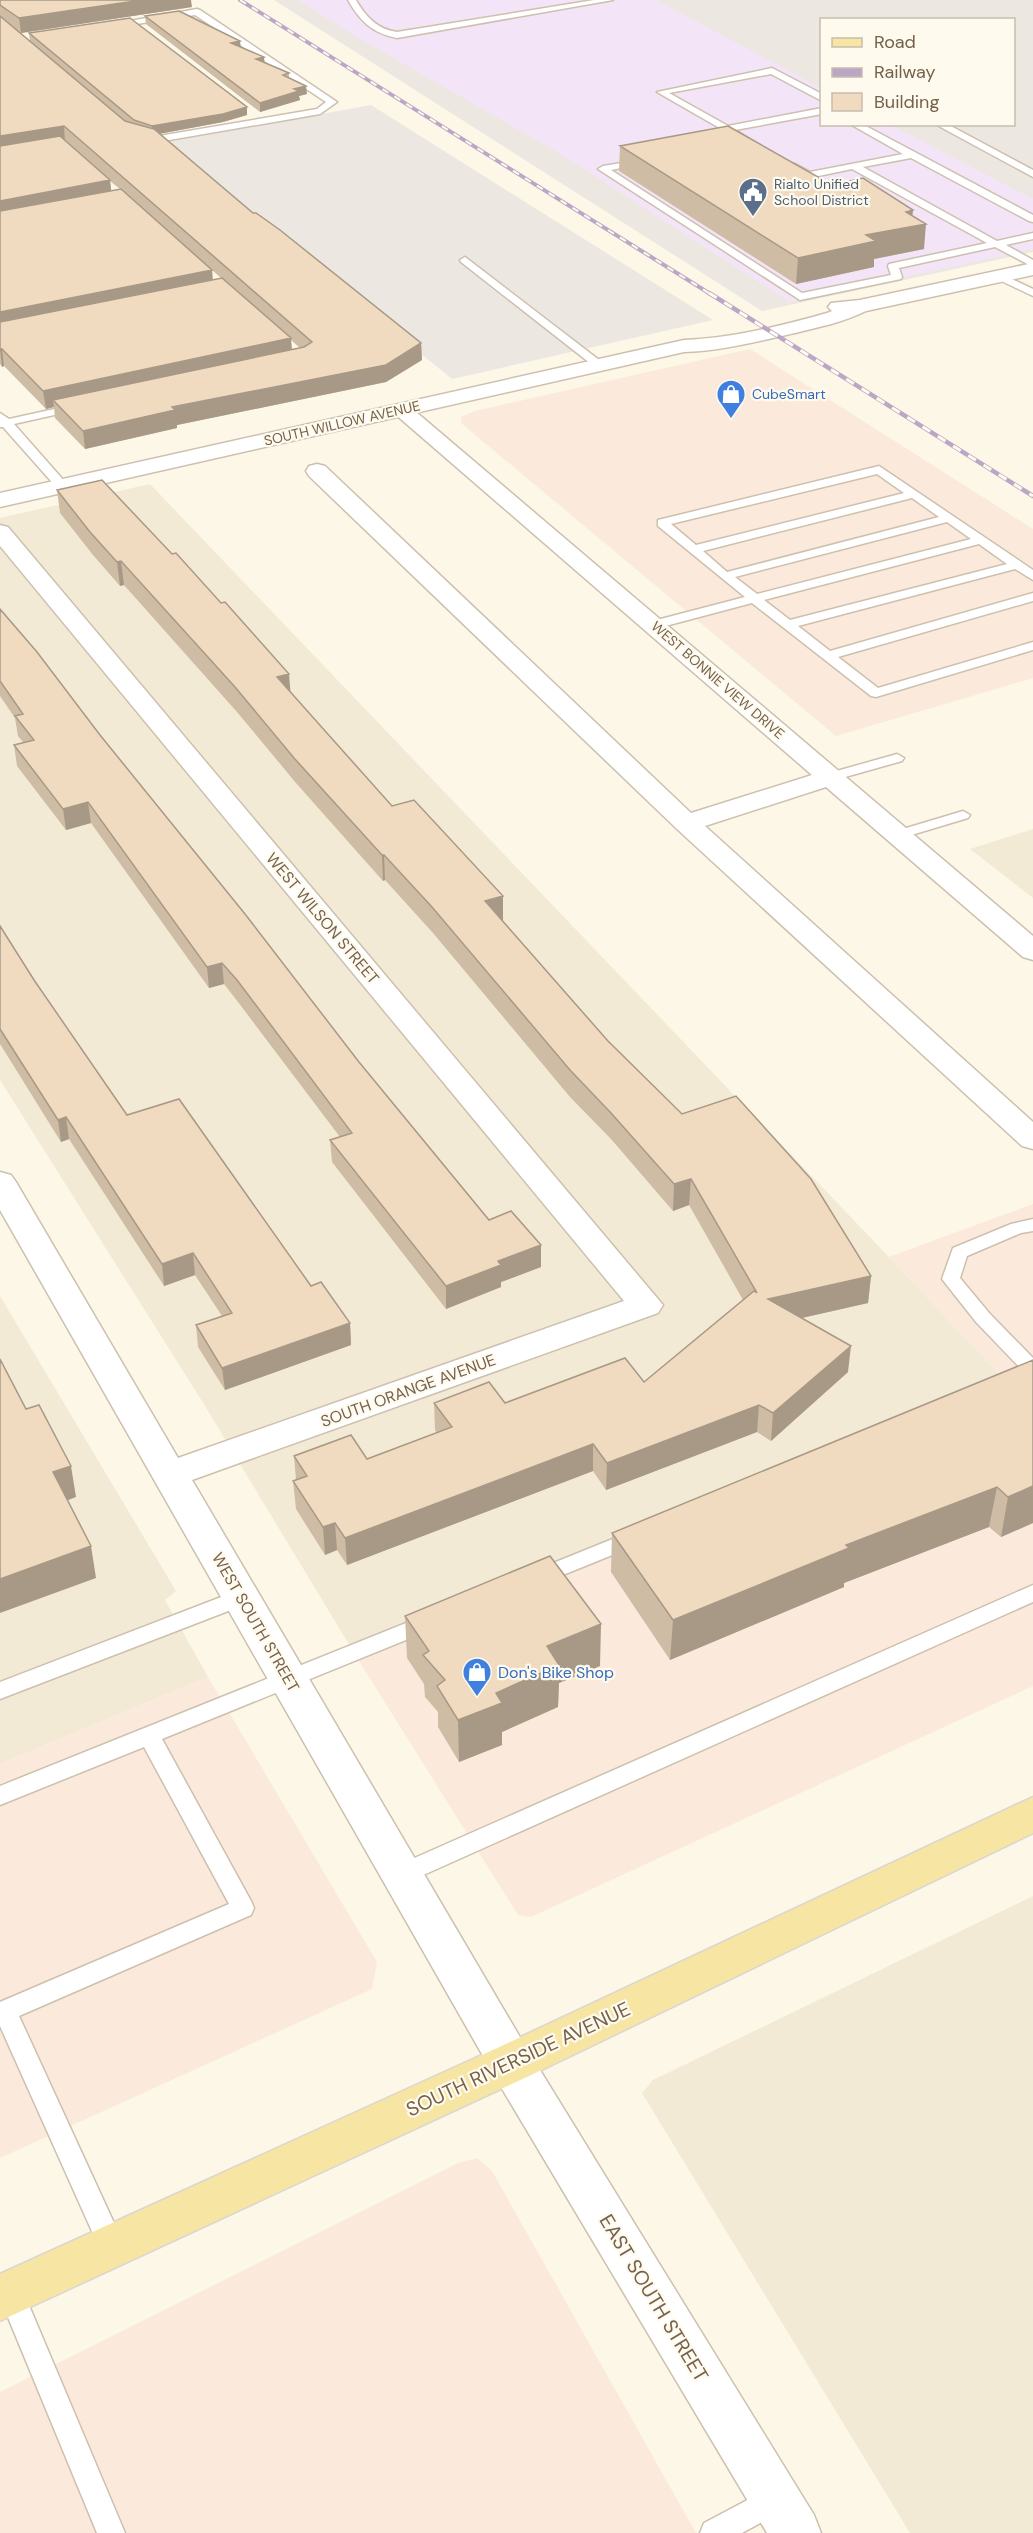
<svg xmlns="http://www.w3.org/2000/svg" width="1033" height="2533" font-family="'DM Sans',sans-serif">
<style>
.residential{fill:#f3ead6}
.commercial{fill:#fbeadc}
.industrial{fill:#ece8e1;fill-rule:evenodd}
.education{fill:#f4e4f8}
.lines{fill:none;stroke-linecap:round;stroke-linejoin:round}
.service-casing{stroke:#cdc0ae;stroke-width:3}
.minor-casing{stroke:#cdc0ae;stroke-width:3}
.tertiary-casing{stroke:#cdc0ae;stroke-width:3}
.primary-casing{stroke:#dbd6d0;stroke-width:3}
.service{fill:#fff;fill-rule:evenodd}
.minor{fill:#fff;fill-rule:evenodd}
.tertiary{fill:#fff;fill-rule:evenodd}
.primary{fill:#f7e5a3;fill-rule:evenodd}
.rail-far1-casing{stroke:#bca6c5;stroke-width:4}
.rail-casing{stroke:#bca6c5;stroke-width:4.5}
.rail-far1{stroke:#fefaee;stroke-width:2;stroke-dasharray:7;stroke-linecap:butt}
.rail{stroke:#fefaee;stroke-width:3;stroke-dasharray:9;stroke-linecap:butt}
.wall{fill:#cebca5;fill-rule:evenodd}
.shaded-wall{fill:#a89986}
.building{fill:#f0dbc0;stroke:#a89986;stroke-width:1.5}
.labels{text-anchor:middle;stroke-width:4.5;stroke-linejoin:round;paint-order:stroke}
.far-service-label{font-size:14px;fill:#4e5e75;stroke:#fefaee;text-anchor:start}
.far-shop-label{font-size:14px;fill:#366cbe;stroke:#fefaee;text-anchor:start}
.far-street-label{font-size:14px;fill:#75614c;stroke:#fefaee}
.street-label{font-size:16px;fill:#75614c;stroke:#fefaee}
.shop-label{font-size:16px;fill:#366cbe;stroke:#fefaee;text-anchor:start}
.near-street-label{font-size:20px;fill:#75614c;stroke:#fefaee}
</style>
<rect width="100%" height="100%" fill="#fcf7e7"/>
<!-- residential -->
<path class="residential" d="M150,484L889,1257L1017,1393L359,1661L205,1406L0,1080V518Z
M1033,829V898L970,849Z
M0,1296L176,1591L165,1600L208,1677L0,1764Z
M1033,1896V2533H910L642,2093L653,2080Z"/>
<!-- commercial -->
<path class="commercial" d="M750,349L1033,529V678L836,736L461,423V417L475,411Z
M1033,1204V1686L531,1917L518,1915L359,1661L1017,1393L889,1257Z
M208,1677L377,1962L372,1989L0,2158V1764Z
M477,2158L492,2171L696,2533H0V2392L458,2163Z"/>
<!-- industrial -->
<path class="industrial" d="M274,0H1033V252L762,311ZM822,20H1014V124H822Z
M371,105L713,320L452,379L162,143Z"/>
<!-- education -->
<path class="education" d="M298,0H656L821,88L822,124L891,125L1033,199V249L790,302L559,153L357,37Z"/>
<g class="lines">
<!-- service casing -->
<g class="service-casing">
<path id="service" d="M348,0H356C366,17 377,29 397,32L594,0H613L397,38C372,33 360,21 348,0Z
M197,9L200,10L337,102L320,114L152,143L138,138L136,136L141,133L153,137L317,109L326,102L195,15L111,28L107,25Z
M772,68L822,94V101L771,74L669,93L728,126L822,108V114L735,130L749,139L744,142L657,92Z
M850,124H862L1033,215V222L1029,221L911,158L863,167L997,241L1033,233V239L1006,245L1033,260V267L995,247L899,268L902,277L901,279L800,300L598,169L603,166L646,159V163L611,170L802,293L891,275L888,266L889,264L987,243L852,169L809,178L787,166L795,164L810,172L903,154Z
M935,124H947L1033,170V177Z
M465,257L603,363V367H595L461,262L460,260Z
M999,273L1033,289V296L995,278V274Z
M77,404L81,405V409L14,424L66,483L68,486L62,490L58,489L3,427H0V413L9,419Z
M879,466L1033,570V580L1015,569L798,626L830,651L1033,593V601L838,657L878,688L1033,642V650L876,697L871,696L752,603L654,629L649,628L647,625L649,622L745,597L658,526V520ZM877,474L904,493L696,545L671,524ZM912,498L939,517L727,572L703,551ZM947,522L971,539L757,594L735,577ZM979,544L1007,564L790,620L764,600Z
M897,754L904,758L902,761L831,781L824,777L826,774Z
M963,811L970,815L968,818L898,839L891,835L893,832Z
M1033,1219V1231L1021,1233L967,1256L960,1278L990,1314L1033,1358V1376L1026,1374L976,1322L942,1279L953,1248L1011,1224Z
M635,1530L642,1533L645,1538L642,1543L538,1585L531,1582L528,1577L531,1572Z
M1033,1585V1602L410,1881L402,1884L394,1881L391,1874L394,1867Z
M242,1589L249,1591L252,1597L249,1603L0,1699V1682Z
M426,1615L433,1617L436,1623L433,1629L162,1739L251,1901L254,1908L251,1915L19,2016L125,2247L121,2256L112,2259L103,2256L0,2026V2002L229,1904L144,1747L0,1805V1786Z
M11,2281L20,2284L125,2533H97L0,2298L2,2284Z
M774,2486L784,2490L788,2500L784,2510L742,2533H700L704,2523Z"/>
</g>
<!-- minor casing -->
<g class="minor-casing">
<path id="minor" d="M402,404L409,406L1033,936V960L1023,957L826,787L705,826L1033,1122V1149L1022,1146L677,829L309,476L306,471L309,466L317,464L325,466L691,813L812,775L395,414L392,410L395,406Z
M0,525L8,527L663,1305L658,1313L192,1480L527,2049L814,2515L821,2533H767L495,2077L0,1210V1172L11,1175L16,1182L178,1458L624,1301L0,546Z"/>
</g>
<!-- tertiary casing -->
<g class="tertiary-casing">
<path id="tertiary" d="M1033,263V275L866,311C844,322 819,327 795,333C758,341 722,351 684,352L0,507V493L684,340C732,338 781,326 827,313L832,311L828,307L831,303L860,300Z"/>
</g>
<!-- primary casing -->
<g class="primary-casing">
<path id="primary" d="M1033,1797V1833L527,2077L0,2321V2274L495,2049Z"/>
</g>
<!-- service -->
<use href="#service" class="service"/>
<!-- minor -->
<use href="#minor" class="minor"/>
<!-- tertiary -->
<use href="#tertiary" class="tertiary"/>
<!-- primary -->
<use href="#primary" class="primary"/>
<!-- rail-far1 casing -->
<g class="rail-far1-casing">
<path id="rail-far1" d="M240,0L712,295"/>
</g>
<!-- rail casing -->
<g class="rail-casing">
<path id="rail" d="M709,293L1033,496"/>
</g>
<!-- rail-far1 -->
<use href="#rail-far1" class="rail-far1"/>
<!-- rail -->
<use href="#rail" class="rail"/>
</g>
<!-- wall -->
<path class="wall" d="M0,0L192,7L21,33L30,41L29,33L247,107V115L223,122L159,134L253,213L421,343L422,360L386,382L177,425V428L85,449L55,418L54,407L46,409L4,366L2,367L0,364ZM110,181L120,189L111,191ZM212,270L221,278L213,280ZM291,340L300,348L292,349Z
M145,16L240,41V47L264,63L289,73V78L307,94L299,96L300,100L260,112L146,24Z
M620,146L832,185L913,210L912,216L924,249L874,259V267L796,284L619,171Z
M57,490L290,692L392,806L503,896V921L608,1041L682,1114L871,1276L868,1303L802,1318L848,1372L771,1441L757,1432L606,1490L593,1471L347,1565L337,1550L325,1555L296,1509L293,1481L296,1480L294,1456L367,1459L437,1433L435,1430L434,1403H505L644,1382L743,1300L689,1205L673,1211L611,1139L570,1097L433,933L385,880L383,881L296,783L237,712L124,585L120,586L93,555L60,513Z
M0,609L359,1062L489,1220L541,1267L501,1282V1287L446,1309L332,1162L330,1140L340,1137L238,1002L224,984L209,988L91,823L66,830L17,766L14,745L24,743L18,736L15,718L0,696Z
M0,926L34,980L127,1115L311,1286L350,1323L351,1345L225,1390L198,1347L196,1325L222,1316L195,1275L164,1286L69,1139L61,1142L0,1044Z
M1033,1360V1523L1001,1537L989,1527L844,1583V1587L670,1660L611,1572L612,1533Z
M405,1616L600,1666L559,1683L558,1707L502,1732V1745L459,1762L438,1727V1712L425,1697L424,1684L407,1658Z"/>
<!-- shaded-wall -->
<path class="shaded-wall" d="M142,0H191L192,7L21,33L19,18Z
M240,41L241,49L231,43Z
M264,57L265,66L256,59Z
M306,86L307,94L299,96L300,100L260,112V103L294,89Z
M247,107V115L223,122L153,135L152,126Z
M64,126L65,141L0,152V136Z
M110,180L112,197L0,218V201Z
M913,210L911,226L926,224L924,249L874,259V267L796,284L798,258L866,235L906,212Z
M212,270L213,287L0,330V312Z
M291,338L292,356L53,400L54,407L46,409L43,391Z
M421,343L422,360L386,382L177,425V428L85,449L83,431Z
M0,349H2L4,366L2,367Z
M121,561L124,585L120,586L117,562Z
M289,674L291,698L277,677Z
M88,802L91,823L66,830L63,809Z
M382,855H384L385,880L383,881Z
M503,896V922L485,901Z
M222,963L224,984L209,988L207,967Z
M66,1117L69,1139L61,1142L58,1120Z
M691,1179L689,1205L673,1211L674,1184Z
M541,1245V1267L501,1282V1287L446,1309V1286L498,1261Z
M193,1253L195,1275L164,1286L162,1264Z
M871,1276L868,1303L766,1326L768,1299Z
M350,1323L351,1345L225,1390L222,1368Z
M851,1346L848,1372L771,1441L773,1413Z
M759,1405L757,1432L606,1490L607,1463Z
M593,1444V1471L347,1565L345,1538Z
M71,1466L76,1497L58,1504L53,1472Z
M1033,1486V1523L1001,1537L1008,1497Z
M997,1487L989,1527L844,1583V1587L670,1660L673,1620L846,1545Z
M335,1523L337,1550L325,1555L323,1527Z
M91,1546L96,1578L0,1613V1579Z
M601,1624L600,1666L559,1683L558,1707L502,1732V1745L459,1762L458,1720L496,1693L547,1646Z"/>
<!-- building -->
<path class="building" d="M0,0H142L19,18L0,5Z
M179,11L240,41L231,43L264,57L256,59L289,73L283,75L306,86L294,89L299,91L260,103L145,16Z
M0,16L125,121L154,129L253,213H256L280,230L421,343L386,365L172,407L175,410L83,431L53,400L304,347L312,342L64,126L0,136Z
M130,18L247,107L223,114L152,126L134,120L29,33Z
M728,126L832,185L863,178L913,210L906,212L926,224L866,235L876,241L798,258L620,146Z
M60,136L110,180L0,201V146Z
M121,189L212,270L0,312V211Z
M222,278L291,338L43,391L2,349H0V322Z
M102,480L172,554L176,553L221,603L225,602L289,674L277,677L392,806L414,800L503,896L485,901L608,1041L682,1114L736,1096L811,1179L871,1276L768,1299L851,1346L773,1413L759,1405L607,1463L593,1444L345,1538L335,1523L323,1527L293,1481L307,1476L294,1456L351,1435L367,1459L452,1427L434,1403L489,1382L505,1403L625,1358L644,1382L754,1291L757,1293L691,1179L674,1184L611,1113L570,1070L432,907L384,855H382L294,758L235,687L121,561L117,562L90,532L57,490Z
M0,609L37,652L100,735L245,914L359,1062L489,1220L511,1211L541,1245L498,1261L501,1265L446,1286L330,1140L352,1133L237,980L222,963L207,967L88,802L63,809L14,745L34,740L15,716L23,714L0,681Z
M0,926L34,980L127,1115L179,1099L311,1286L321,1282L350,1323L222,1368L196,1325L232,1313L193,1253L162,1264L66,1117L58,1120L0,1029Z
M0,1359L26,1409L39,1405L71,1466L53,1472L91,1546L0,1579Z
M1033,1360V1486L1008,1497L997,1487L846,1545L849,1548L673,1620L612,1533Z
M550,1556L601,1624L547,1646L559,1665L496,1693L502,1703L458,1720L437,1686L445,1680L423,1655L429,1651L405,1616Z"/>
<!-- icons -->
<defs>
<g id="civic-pin" transform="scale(1.5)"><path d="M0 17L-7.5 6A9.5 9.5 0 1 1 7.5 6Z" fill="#5c6f8a" stroke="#fefaee"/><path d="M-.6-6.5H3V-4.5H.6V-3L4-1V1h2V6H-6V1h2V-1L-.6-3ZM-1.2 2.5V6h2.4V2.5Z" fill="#fff"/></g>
<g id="shop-pin" transform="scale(1.5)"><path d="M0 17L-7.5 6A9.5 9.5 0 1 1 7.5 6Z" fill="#3f7fe0" stroke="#fefaee"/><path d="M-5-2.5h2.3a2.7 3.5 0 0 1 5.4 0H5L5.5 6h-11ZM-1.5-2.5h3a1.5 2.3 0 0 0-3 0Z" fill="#fff"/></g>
</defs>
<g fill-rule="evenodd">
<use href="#civic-pin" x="753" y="192"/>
<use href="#shop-pin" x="731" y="394"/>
<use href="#shop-pin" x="477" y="1672"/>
</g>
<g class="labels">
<!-- far-service labels -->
<g class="far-service-label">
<text x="774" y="189">Rialto Unified<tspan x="774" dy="16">School District</tspan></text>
</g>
<!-- far-shop labels -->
<g class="far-shop-label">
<text x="752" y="399">CubeSmart</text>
</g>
<!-- far-street labels -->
<g class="far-street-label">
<text transform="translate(342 423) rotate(-13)" y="5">SOUTH WILLOW AVENUE</text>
<text transform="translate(718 680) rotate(41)" y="5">WEST BONNIE VIEW DRIVE</text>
</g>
<!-- street labels -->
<g class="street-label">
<text transform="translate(323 918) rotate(50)" y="6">WEST WILSON STREET</text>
<text transform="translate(408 1390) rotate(-20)" y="6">SOUTH ORANGE AVENUE</text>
<text transform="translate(256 1622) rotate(60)" y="6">WEST SOUTH STREET</text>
</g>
<!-- shop labels -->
<g class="shop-label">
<text x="498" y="1678">Don's Bike Shop</text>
</g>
<!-- near-street labels -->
<g class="near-street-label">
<text transform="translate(518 2059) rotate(-25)" y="7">SOUTH RIVERSIDE AVENUE</text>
<text transform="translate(654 2298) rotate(59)" y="7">EAST SOUTH STREET</text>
</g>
</g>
<!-- legend -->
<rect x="820" y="18" width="195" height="108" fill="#fefaee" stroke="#c7bdad" stroke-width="1.5"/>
<rect x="832" y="38" width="30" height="9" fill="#f7e5a3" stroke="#c7bdad" stroke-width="1.5"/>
<text x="874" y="48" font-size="18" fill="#75614c">Road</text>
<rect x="832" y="68" width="30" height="9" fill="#bca6c5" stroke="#c7bdad" stroke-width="1.5"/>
<text x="874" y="78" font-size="18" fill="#75614c">Railway</text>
<rect x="832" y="93" width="30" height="18" fill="#f0dbc0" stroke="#c7bdad" stroke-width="1.5"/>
<text x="874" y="108" font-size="18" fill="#75614c">Building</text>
</svg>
